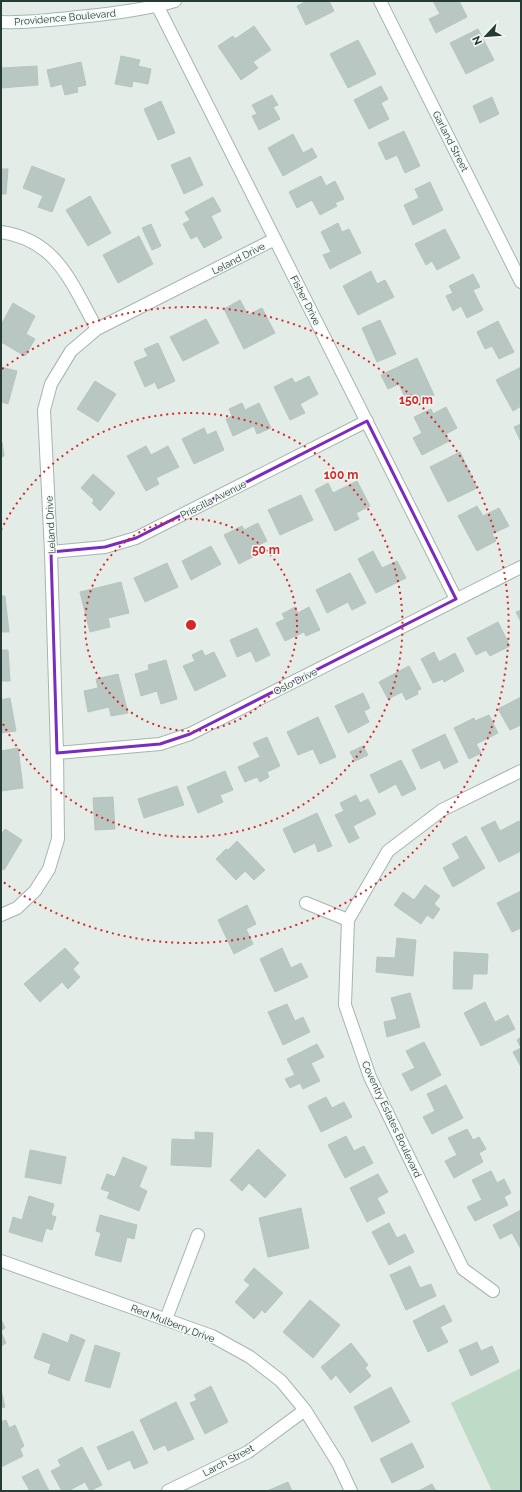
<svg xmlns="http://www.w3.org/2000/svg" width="522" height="1492" font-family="Raleway,sans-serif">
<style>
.green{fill:#bedbc7}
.building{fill:#b9c7c2;stroke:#b6c5bf}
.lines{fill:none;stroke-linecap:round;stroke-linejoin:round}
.street-casing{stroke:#a7b4af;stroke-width:14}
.secondary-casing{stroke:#a3b7b0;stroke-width:14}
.street{stroke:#fff;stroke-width:12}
.secondary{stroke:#fff;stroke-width:12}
.marked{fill:none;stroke:#7b2cbf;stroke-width:3;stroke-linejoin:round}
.ring{fill:none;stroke:#d62828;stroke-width:2;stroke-dasharray:2 4}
.labels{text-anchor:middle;stroke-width:3;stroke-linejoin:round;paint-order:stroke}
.street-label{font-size:10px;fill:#253c36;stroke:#f4f9f6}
.centre{fill:#d62828;stroke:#f4f9f6;stroke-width:2}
.ring-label{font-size:12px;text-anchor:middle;font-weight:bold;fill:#d62828;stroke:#f4f9f6;stroke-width:3;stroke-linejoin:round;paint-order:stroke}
</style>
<rect width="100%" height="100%" fill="#e4ece8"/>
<!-- green -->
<path class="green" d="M521,1368V1491H492L451,1403Z"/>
<!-- building -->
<path class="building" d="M307,1H329L334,11L306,25L297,6Z
M433,1H459L467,17L436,33L429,19L440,14Z
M254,26L271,50L253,62L258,68L241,80L218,46L233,36L235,39Z
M478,29L494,60L466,74L450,43Z
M358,40L376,74L348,88L330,54Z
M121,56L140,60L138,66L151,69L148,84L133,81L132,87L115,84Z
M81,62L86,85L77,87L78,92L65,95L62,84L51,87L47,70Z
M37,66L38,85L1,88V68Z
M381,86L388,99L381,103L389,119L369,129L354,100Z
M272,95L278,105L273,107L280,119L259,130L252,116L257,114L252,105Z
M492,97L499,114L480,123L473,106Z
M161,101L175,133L158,140L144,109Z
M404,131L420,166L405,173L397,155L386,160L378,143Z
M293,134L303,153L312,148L317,157L283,176L268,148Z
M190,157L203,185L184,194L171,165Z
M32,166L65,179L52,212L38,207L43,196L23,188Z
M1,169H8L6,194H1Z
M321,176L326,186L335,181L344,199L335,203L337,206L320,215L312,200L297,208L289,192Z
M430,182L443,210L413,225L404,205L419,198L415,189Z
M90,196L111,233L88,246L66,210Z
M213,197L221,211L211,216L222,238L204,248L197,236L191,239L183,224L190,220L185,212Z
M338,223L342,232L349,229L361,253L330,269L323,255L331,252L321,232Z
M151,224L161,246L152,250L142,228Z
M445,229L460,258L437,270L432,261L426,265L415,244Z
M139,236L153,264L118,283L103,255Z
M371,271L377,284L385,280L394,297L358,315L343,286Z
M473,274L480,287L473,290L483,310L467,318L461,306L453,311L446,296L453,293L449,286Z
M240,300L248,315L262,308L275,333L244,349L224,309Z
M13,303L35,316L26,334L35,339L25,356L1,342V325Z
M206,319L219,343L183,361L170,337Z
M380,320L396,354L377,362L362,328Z
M498,321L514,352L499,359L492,346L485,349L477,332Z
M158,343L175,381L158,389L155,382L145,387L134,362L148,356L144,349Z
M417,358L434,395L409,406L399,384L388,389L381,375Z
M1,367L17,371L8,404L1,402Z
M521,367V385L520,386L521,406L513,411L496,380Z
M309,376L318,394L300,404L305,413L290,420L274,387L292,378L295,383Z
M95,381L116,394L98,422L77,409Z
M242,403L245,410L259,403L271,428L257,434L254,426L233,436L226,419L232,416L229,409Z
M446,407L457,428L446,434L449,441L422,455L413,438L422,433L414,417L431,409L433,414Z
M521,424V442L514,427Z
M204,428L207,435L216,431L224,450L194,464L182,439Z
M1,442H2L4,456L1,457Z
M146,446L151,455L168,446L179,467L156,478L159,484L146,491L127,456Z
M460,452L477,488L448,502L430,467Z
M93,474L115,493L100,511L92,503L94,500L81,488Z
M357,481L370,506L356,513L359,519L335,531L315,490L328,483L333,493Z
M301,495L313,520L280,535L268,510Z
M477,506L483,516L499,508L509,526L492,534L496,541L477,551L458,516Z
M258,523L267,541L259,545L262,552L239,564L224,535L242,526L244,530Z
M211,546L221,564L191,580L182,561Z
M373,551L382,568L397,561L406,578L376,593L358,559Z
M167,563L178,587L145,602L134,578Z
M350,573L366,603L352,610L348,602L327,613L316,590Z
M121,582L129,613L108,618L110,627L90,632L80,592Z
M1,596H5L9,632H1Z
M295,607L298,613L309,607L320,630L306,636L304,632L285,641L276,623L285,619L282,614Z
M521,610V622L516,612Z
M498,622L510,646L490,656L486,650L476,655L467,638Z
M257,628L270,655L256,662L251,651L237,657L230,640Z
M1,650H8L10,681H1Z
M202,650L205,656L214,652L226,676L195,691L183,666L195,661L192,655Z
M434,652L439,662L455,653L464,671L444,682L443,679L433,683L421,659Z
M166,660L177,699L161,704L157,691L141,696L135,674L149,670L148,665Z
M409,666L421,689L417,691L418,694L406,700L402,692L388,699L379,682Z
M118,674L128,713L111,716L109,707L88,712L84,691L98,688L96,679Z
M363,693L370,708L364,711L369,722L348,733L335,706Z
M521,697V725L510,730L498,709Z
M10,698L16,731L1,733V700Z
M489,715L498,733L476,744L481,753L469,759L454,728L474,718L475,721Z
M318,717L336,757L320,764L313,749L298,755L287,732Z
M445,734L458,762L444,769L440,760L421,769L412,750Z
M267,737L280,766L267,772L269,777L260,782L257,777L245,782L238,767L260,757L253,743Z
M363,746L368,755L355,761L350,752Z
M18,748L23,788L1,791V751Z
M401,760L416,789L402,796L396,784L379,793L370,775Z
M225,771L233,790L220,795L223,802L198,813L187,787Z
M177,786L184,805L144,818L138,799Z
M356,795L360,803L368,799L376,814L353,826L359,838L349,843L335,815L344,811L340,803Z
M113,797L115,829L95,830L93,798Z
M317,813L332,846L318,852L315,843L294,853L283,829Z
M495,821L500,831L519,821L521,826V851L499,862L481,828Z
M5,829L22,840L4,870L1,868V835Z
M466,836L485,868L453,887L443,868L460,858L452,844Z
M237,841L265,870L254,880L245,871L236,880L216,859L226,849L228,850Z
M425,885L440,896L434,904L440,909L433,919L427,915L421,924L394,905L403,892L414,900Z
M521,891V928L512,932L497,903Z
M247,905L256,924L246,929L253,944L234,954L218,920Z
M397,938L416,940L413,976L376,972L377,957L395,958Z
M65,948L79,963L73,969L80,977L68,989L62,982L40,1002L24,984Z
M282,948L291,968L301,963L308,977L275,992L260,959Z
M454,952L488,954L487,974H473L472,989H453Z
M410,993L420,1027L387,1037L384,1022L397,1019L391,998Z
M485,1002L495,1022L508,1015L515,1029L481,1046L464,1013Z
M287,1004L295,1021L303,1017L310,1032L283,1045L268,1012Z
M521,1037V1067L513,1052L521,1048L517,1040Z
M424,1042L441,1075L411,1091L402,1074L415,1068L406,1051Z
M317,1044L324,1057L311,1063L320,1081L303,1089L300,1083L290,1088L285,1079L295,1075L287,1059Z
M446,1085L463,1118L432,1134L423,1117L435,1111L427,1094Z
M326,1097L332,1108L344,1102L352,1117L321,1132L308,1106Z
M467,1129L473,1140L479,1137L486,1149L479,1153L483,1162L454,1178L445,1161L457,1155L448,1138Z
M195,1132L213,1133L211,1167L171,1165L172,1139L195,1140Z
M346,1136L354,1151L364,1146L373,1163L345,1178L328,1145Z
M258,1149L286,1175L265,1198L249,1183L242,1191L230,1180Z
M30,1150L66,1157L61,1184L25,1177Z
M123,1157L147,1167L139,1187L147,1191L139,1211L107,1198L110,1192L101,1189L107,1174L115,1177Z
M491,1171L497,1183L504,1179L511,1193L504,1197L508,1205L475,1221L467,1207L482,1200L472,1180Z
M378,1174L388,1192L377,1198L385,1213L367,1222L350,1188Z
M29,1196L54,1204L51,1215L56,1217L52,1230L46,1228L42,1242L9,1232L13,1217L22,1220Z
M301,1208L309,1248L268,1257L259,1218Z
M521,1210V1249L512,1233L500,1239L493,1225Z
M100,1215L137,1225L134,1239L127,1237L121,1262L95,1255L101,1233L96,1231Z
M389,1223L397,1238L405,1234L414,1252L389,1265L372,1232Z
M410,1266L420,1288L431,1284L436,1296L406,1310L390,1275Z
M254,1268L283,1293L265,1313L262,1310L254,1319L235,1302L250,1285L244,1280Z
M310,1300L340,1325L313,1358L283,1332Z
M444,1305L452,1321L440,1327L448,1342L428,1352L413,1321Z
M1,1319L5,1328L1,1331Z
M1,1332L6,1343L1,1346Z
M43,1333L68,1343L71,1334L85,1340L69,1381L48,1373L51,1364L34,1358Z
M477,1342L481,1351L492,1346L499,1362L471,1376L459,1350Z
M351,1343L368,1365L365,1368L371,1376L350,1393L336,1375L331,1380L321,1367Z
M95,1345L120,1353L110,1388L85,1381Z
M211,1386L228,1422L205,1434L190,1403L197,1400L194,1395Z
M391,1387L410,1422L372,1442L354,1407Z
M1,1390L5,1407L1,1408Z
M176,1402L194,1439L168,1451L165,1445L154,1450L140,1420Z
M6,1420L9,1428L15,1425L24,1446L20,1449L23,1456L1,1467V1422Z
M133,1431L148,1463L134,1469L130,1460L108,1470L97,1447Z
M412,1443L424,1467L392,1483L380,1459Z
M82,1447L102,1485L90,1491L85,1482L68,1491H62L51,1471L61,1466L58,1460Z
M38,1469L49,1491H30L22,1477Z
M288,1482L292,1491H267Z
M432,1484L436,1491H418Z"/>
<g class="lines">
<!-- street casing -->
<g class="street-casing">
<path id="street" d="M155,1L456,599
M380,1L521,282
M1,232C58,240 72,285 97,329
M51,552L105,547L136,538L367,421
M57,753L160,744L190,734L521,567
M306,903L348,920
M1,915L17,908L35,891L49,869L58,839L57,753L51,552L44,410L51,384L71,351L97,329L275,239
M1,1261L212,1336L250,1357L281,1381L305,1410L338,1463L351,1491
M493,1291L463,1269L370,1077L345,1005L348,920L388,851L442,810L521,771
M166,1319L198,1235
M168,1491L248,1452L305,1410"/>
</g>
<!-- secondary casing -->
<g class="secondary-casing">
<path id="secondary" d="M1,22C27,23 52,20 78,17C110,14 144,10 175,1"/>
</g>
<!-- street -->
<use href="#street" class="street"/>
<!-- secondary -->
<use href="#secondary" class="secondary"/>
</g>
<!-- marked area -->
<path class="marked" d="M367,421L456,599L190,734L160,744L57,753L51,552L105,547L136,538Z"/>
<!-- distance rings -->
<g class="ring">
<circle cx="191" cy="625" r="106"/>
<path d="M1 530A212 212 0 1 1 1 720"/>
<path d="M2 369A318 318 0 1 1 2 881"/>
</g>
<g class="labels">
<!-- street labels -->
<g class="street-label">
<text transform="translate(65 17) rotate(-5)" y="4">Providence Boulevard</text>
<text transform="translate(451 141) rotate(63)" y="4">Garland Street</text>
<text transform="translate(238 258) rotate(-27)" y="4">Leland Drive</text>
<text transform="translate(306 300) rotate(63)" y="4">Fisher Drive</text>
<text transform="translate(213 499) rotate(-27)" y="4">Priscilla Avenue</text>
<text transform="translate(50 525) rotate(-93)" y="4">Leland Drive</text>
<text transform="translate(295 681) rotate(-27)" y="4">Oslo Drive</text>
<text transform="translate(392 1119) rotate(65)" y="4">Coventry Estates Boulevard</text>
<text transform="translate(173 1323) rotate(21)" y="4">Red Mulberry Drive</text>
<text transform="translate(228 1460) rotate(-28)" y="4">Larch Street</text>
</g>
</g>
<circle cx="191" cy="625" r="6" class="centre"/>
<g class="ring-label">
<text x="416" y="404">150 m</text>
<text x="341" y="479">100 m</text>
<text x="266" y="554">50 m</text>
</g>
<!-- border -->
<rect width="522" height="1492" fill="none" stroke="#253c36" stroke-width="4"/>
<!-- north arrow -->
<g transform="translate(486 36) rotate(244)" stroke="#f4f9f6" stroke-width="3" paint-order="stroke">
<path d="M0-3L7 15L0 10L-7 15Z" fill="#253c36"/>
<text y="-6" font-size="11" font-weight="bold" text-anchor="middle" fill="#253c36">N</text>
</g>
</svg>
